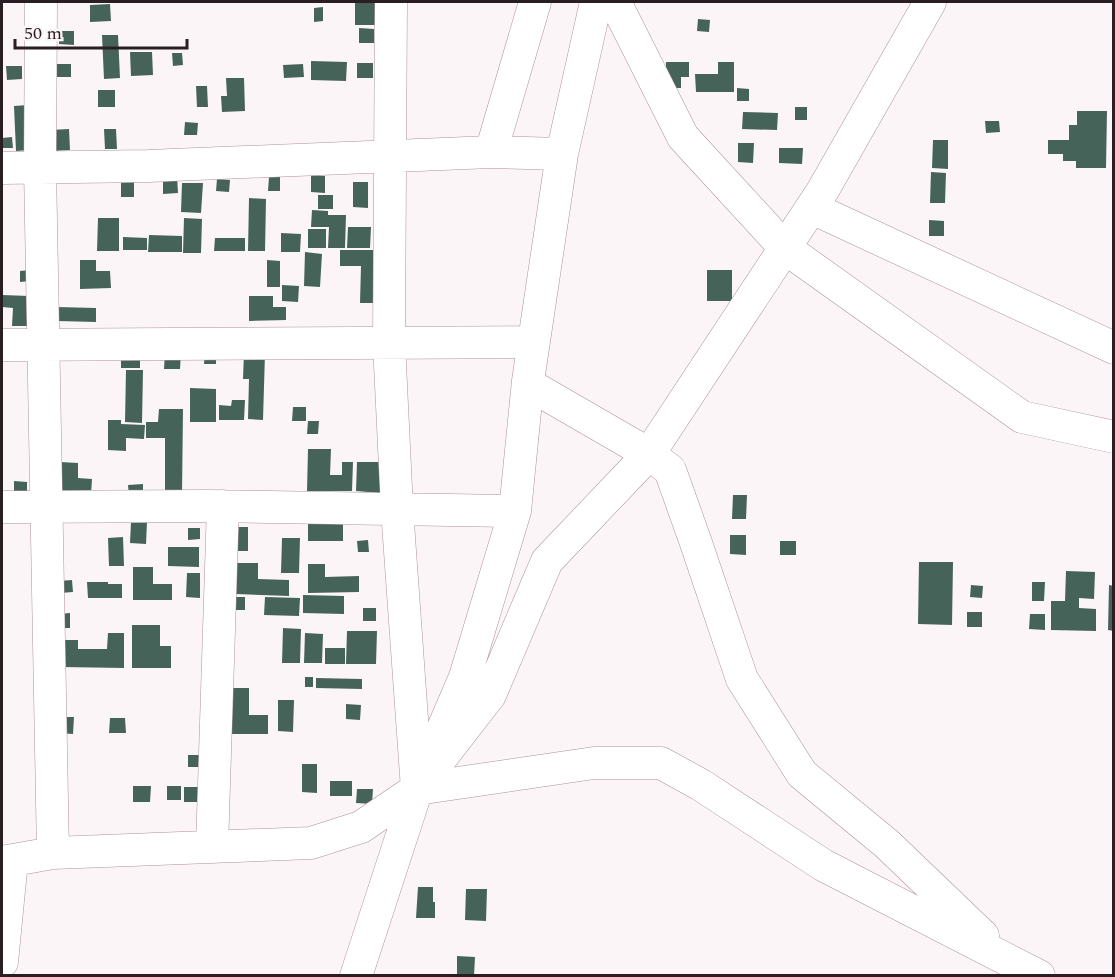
<svg xmlns="http://www.w3.org/2000/svg" width="1115" height="977" font-family="Spectral,serif">
<style>
.building{fill:#46635a}
.lines{fill:none;stroke-linecap:round;stroke-linejoin:round}
.minor-casing{stroke:#ad919d;stroke-width:33}
.minor{stroke:#fff;stroke-width:32}
</style>
<rect width="100%" height="100%" fill="#fbf5f7"/>
<!-- building -->
<path class="building" d="M355,2H382V25H355Z
M110,4L111,21L90,22V5Z
M323,7V21L314,22V8Z
M698,19L710,20L709,32L697,31Z
M359,28L374,29V43H359Z
M59,31H74V45L59,44Z
M102,35H118L120,78L104,79Z
M130,52H152L153,75L131,76Z
M172,53H182L183,65L173,66Z
M311,61L347,62L346,81L311,80Z
M666,62H689V77H681V88H666Z
M718,62H734V92H696L695,74H718Z
M357,63H373V78H357Z
M56,64H71V77H56Z
M303,64L304,77L284,78L283,65Z
M6,66H22V79L7,80Z
M226,78H244L245,111L222,112L221,96H227Z
M196,86H207L208,107H197Z
M737,88L749,89V101H737Z
M98,90H115V107H98Z
M28,105L30,150L16,151L14,106Z
M795,107H807V120H795Z
M1077,111H1107L1106,168H1076V161H1063V154H1048V140H1069V125H1077Z
M743,112L778,113L777,130L742,129Z
M985,121H999L1000,132L986,133Z
M185,122L198,123L197,135H184Z
M69,129L70,150L51,151L50,130Z
M104,129H116L117,149H105Z
M12,137L13,148H2V138Z
M933,140H948V169L932,168Z
M738,143H754L753,163L738,162Z
M779,148H803L802,164L779,163Z
M931,172L946,173L945,203H930Z
M311,175L325,176V193L311,192Z
M177,176L178,193L163,194V179Z
M269,177H280V191H268Z
M217,179L230,180L229,192L216,191Z
M134,180V197H121V181Z
M353,182H368V208L353,207Z
M182,183H203L201,213L181,212Z
M318,195H333V209H318Z
M249,198L266,199L265,251H248Z
M312,210L328,211V215H346L345,248H328L329,227H311Z
M98,218H119V251H97Z
M184,218L202,219L201,253H183Z
M929,220L944,221V236H929Z
M348,227H371L370,248H347Z
M308,229H326V248H308Z
M281,233L301,234L300,252H281Z
M149,235L182,236V252H148Z
M123,237L147,238V250H123Z
M215,238H245V251H214Z
M340,250H377L376,303H360L361,266H340Z
M305,252L322,254L320,287L304,286Z
M80,260H96V271H110L111,288L80,289Z
M267,260L280,261V287H267Z
M30,270V281L20,282V271Z
M707,270H732V301H707Z
M282,285L299,286L298,302L282,301Z
M2,295L29,296L28,326H12L13,308L2,307Z
M249,296H273V307H286V320L249,321Z
M57,307L96,308V322L57,321Z
M165,352H181L180,369H164Z
M205,352H216V364H204Z
M244,352L265,353L263,420L248,419L249,379H243Z
M121,353L140,354V368H121Z
M126,370H143L142,423L125,422Z
M190,388L216,389V422H190Z
M232,400H245L244,420H219V405L231,406Z
M293,407H306V421H292Z
M159,409H183L182,494H165V438H146V422H158Z
M108,420H121V424L145,425L144,439L126,438V451L108,450Z
M308,421H319L318,434H307Z
M308,449H331L330,475H342V462H353L352,491H307Z
M60,462L78,463V478L92,479L91,495L59,494Z
M357,462H381L380,493L356,491Z
M14,481L27,482V497L14,496Z
M143,484V495L129,496L128,485Z
M733,495H747L746,519H732Z
M131,522H147L146,544L130,543Z
M308,524H343V541H308Z
M232,527H248V551H232Z
M188,528H200V539L188,540Z
M730,535H746V555L730,554Z
M123,537L124,566H109L108,538Z
M282,538H300L299,573H281Z
M368,540L369,552H358L357,541Z
M780,541H796V555H780Z
M168,547H199V567L168,566Z
M919,562H953L952,625L918,624Z
M236,563H258V579L289,580V596L236,594Z
M308,564H325V577L359,576V592L308,593Z
M133,567H153V584H172V600H133Z
M1066,571L1095,572L1094,599L1079,598V608L1096,609V631L1051,630V601H1065Z
M187,573H200V598L186,597Z
M72,580L73,592L60,593L59,581Z
M87,582H108V584H122V598H88Z
M1032,582H1045L1044,601H1032Z
M971,585L983,586L982,598L970,597Z
M1109,585L1114,586V631L1108,630Z
M303,595L344,596V614L303,613Z
M231,597H245V610H231Z
M265,597L300,598L299,616L264,615Z
M363,608H376V621H363Z
M967,612H982V627H967Z
M70,613V628H59V614Z
M1030,614H1045V630L1029,629Z
M132,625H160V646H171V668H132Z
M283,628L301,629L300,663H282Z
M347,631H377L376,664H346Z
M108,633H124V668L61,667V640H78V649H107Z
M305,633L323,634L322,663H304Z
M325,648H345V664H325Z
M305,677H313V687H305Z
M316,678L362,679V689L316,688Z
M231,688H249V715H268V734H231Z
M278,700H294L293,732L278,731Z
M346,704L361,705L360,720L346,719Z
M58,717H74L73,734L57,733Z
M110,718H125L126,733H109Z
M188,755H199V767H188Z
M302,764H317V793L302,792Z
M330,781H352V796H330Z
M133,786H151L150,802H133Z
M167,786H181V800H167Z
M184,787H199V802H184Z
M357,789H373L372,804L356,803Z
M418,887H433V902H435V918H416Z
M466,889H487L486,921L465,920Z
M457,956L475,957L474,976H457Z"/>
<g class="lines">
<!-- minor casing -->
<g class="minor-casing">
<path id="minor" d="M41,2L40,168L53,853
M391,2L389,343L397,509L417,789L594,763H661L701,785L823,865L1039,976
M615,2L683,137L785,248L1022,417L1114,437
M491,152L535,2
M2,168L148,166L491,152L562,154
M812,208L1114,348
M2,345L534,342
M528,384L649,454L670,470L696,543L742,679L802,774L887,844L983,936
M2,507L209,506L515,511
M212,847L223,506
M2,862L53,853L311,843L361,827L417,789L490,695L547,561L649,454L823,190L930,2
M2,962L12,860
M356,976L417,789L465,677L515,511L528,381L562,154L596,2"/>
</g>
<!-- minor -->
<use href="#minor" class="minor"/>
</g>
<!-- border -->
<rect width="1115" height="977" fill="none" stroke="#291e23" stroke-width="6"/>
<!-- scale -->
<path d="M15 39v9h172v-9" fill="none" stroke="#291e23" stroke-width="3"/>
<text x="24" y="39" font-size="18" fill="#291e23" stroke="#fbf5f7" stroke-width="4.5" paint-order="stroke">50 m</text>
</svg>
